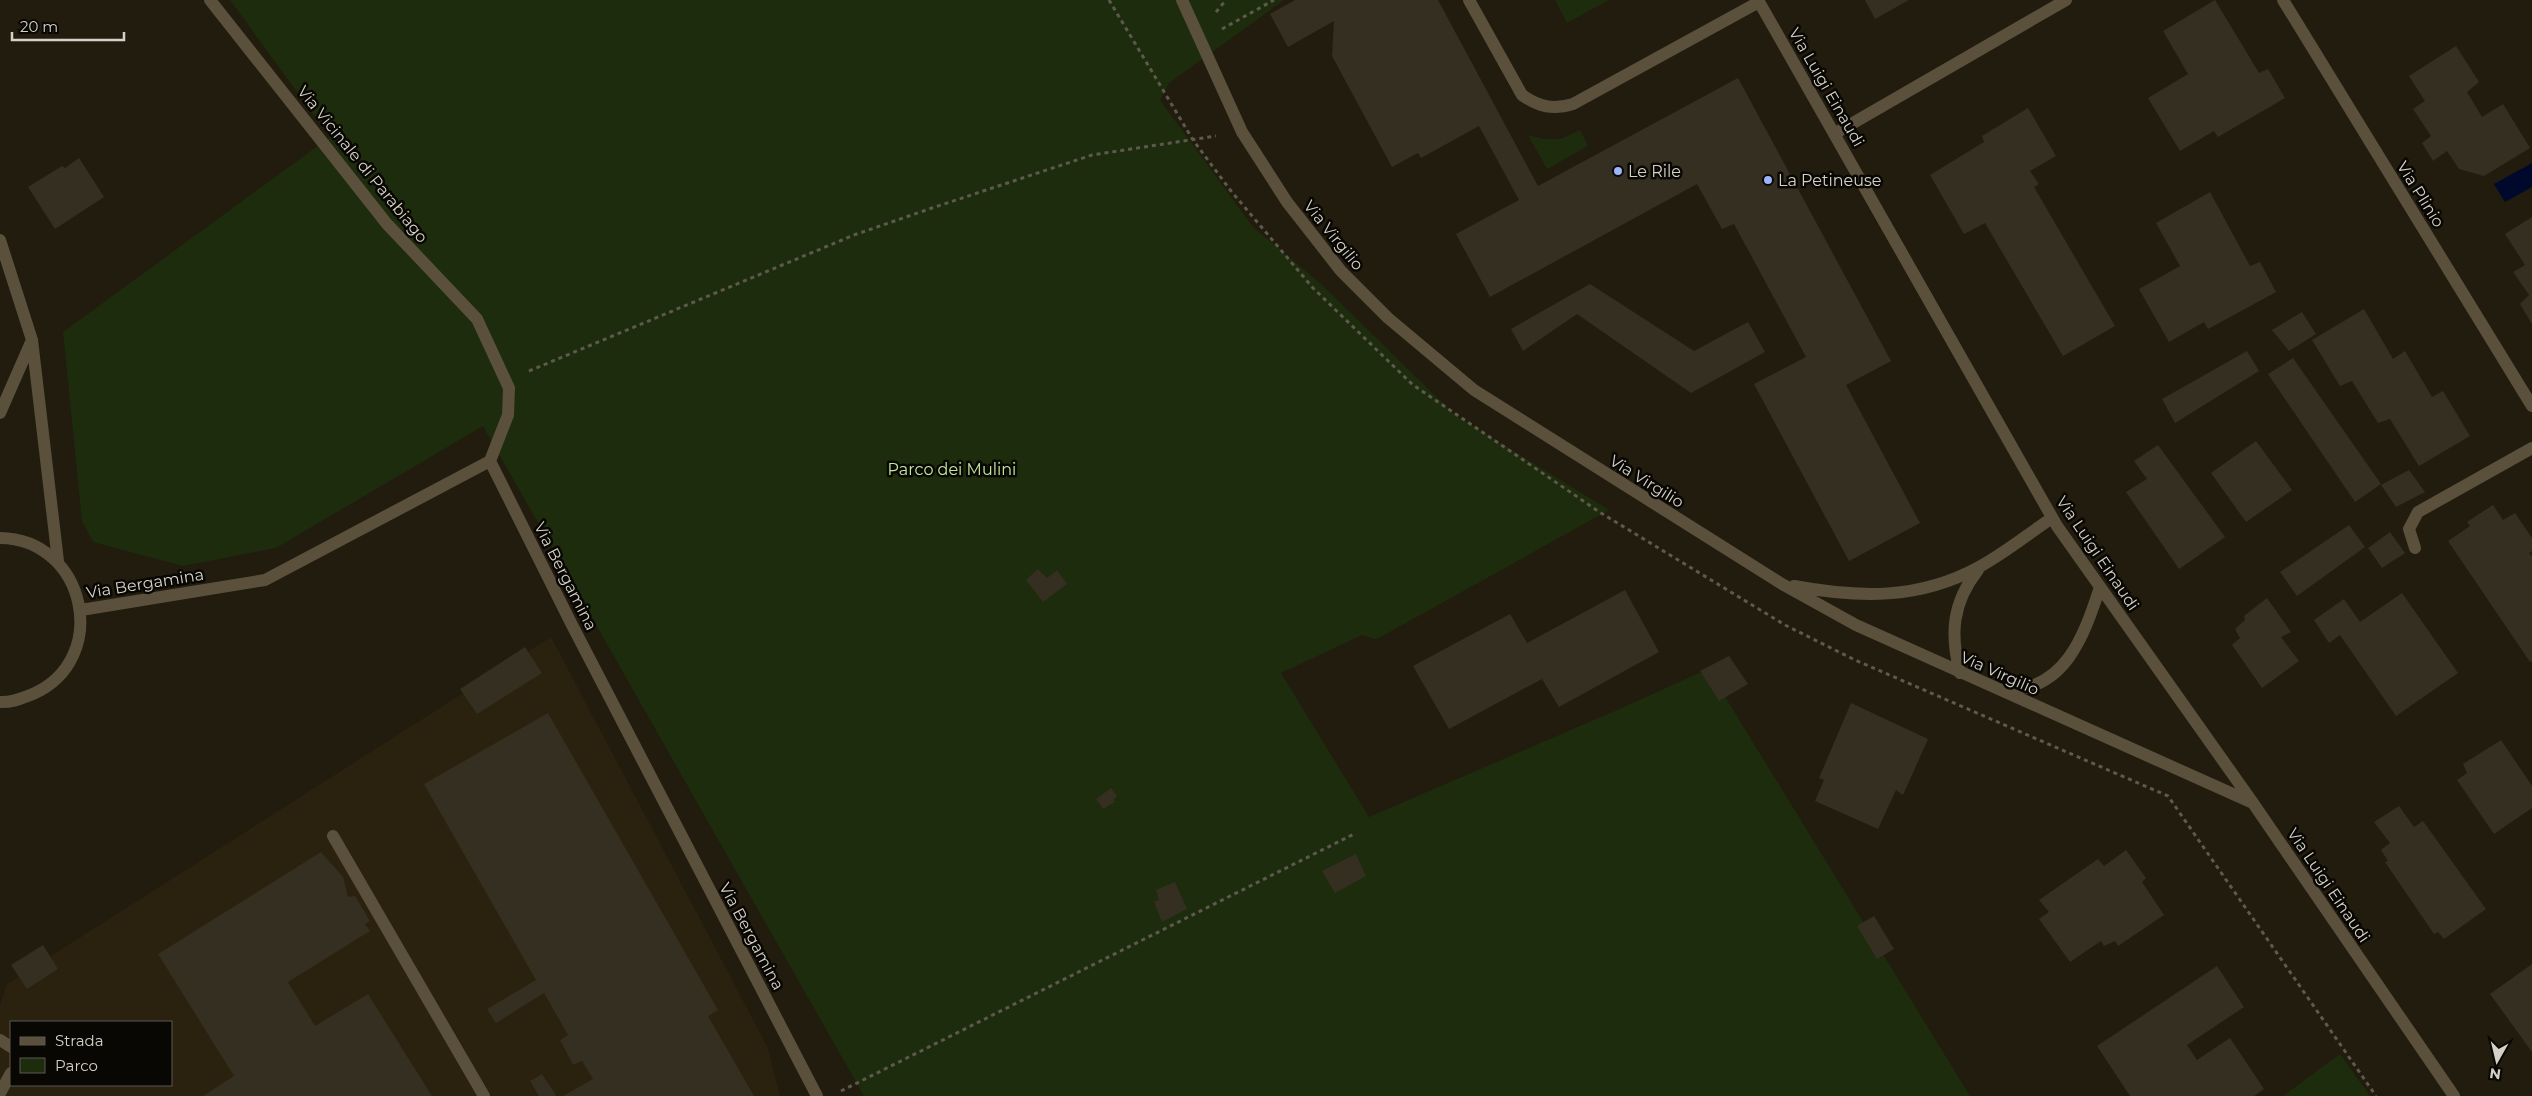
<svg xmlns="http://www.w3.org/2000/svg" width="2532" height="1096" font-family="Montserrat,sans-serif">
<style>
.built{fill:#2a210e;fill-rule:evenodd}
.green{fill:#1d2c0c}
.water{fill:#00082b}
.building{fill:#352f21}
.lines{fill:none;stroke-linecap:round;stroke-linejoin:round}
.path{stroke:#5e594d;stroke-width:3;stroke-dasharray:4 4;stroke-linecap:butt}
.lane{stroke:#5b503c;stroke-width:12}
.street{stroke:#5b503c;stroke-width:12}
.poi-dot{fill:#9bb4fd;stroke:#090703;stroke-width:2}
.labels{text-anchor:middle;stroke-width:5;stroke-linejoin:round;paint-order:stroke}
.street-label{font-size:16px;fill:#d5d1c8;stroke:#090703}
.poi-label{font-size:16px;fill:#d5d1c8;stroke:#090703;text-anchor:start}
.park-label{font-size:16px;fill:#c2e89e;stroke:#090703}
</style>
<rect width="100%" height="100%" fill="#221c0f"/>
<!-- built -->
<path class="built" d="M551,637L768,1048L780,1096H0V1005L7,984ZM11,1022H171V1085H11Z"/>
<!-- green -->
<path class="green" d="M230,0H1284L1169,83L1160,100L1253,227L1321,284L1455,415L1609,510L1379,638L1375,639L1362,635L1281,673L1369,817L1624,707L1708,669L1970,1096H864L483,426L276,548L183,566L93,542L82,521L63,332L330,137Z
M1555,0H1609L1567,23Z
M1580,130L1588,146L1547,169L1528,135L1544,139H1561Z
M2340,1054L2370,1096H2283Z"/>
<!-- water -->
<path class="water" d="M2532,163V187L2505,202L2494,184Z"/>
<!-- building -->
<path class="building" d="M1295,0H1438L1538,186L1738,78L1891,361L1846,385L1920,523L1849,561L1754,384L1806,357L1734,224L1722,229L1697,184L1490,297L1456,234L1519,200L1479,126L1421,158L1418,153L1392,167L1332,56L1334,21L1288,47L1270,14Z
M1865,0H1909L1875,19Z
M2215,0L2259,73L2268,69L2285,98L2218,137L2214,131L2180,151L2148,98L2188,74L2163,31Z
M2456,46L2479,82L2467,92L2482,117L2503,104L2530,148L2484,176L2459,169L2447,151L2433,161L2422,143L2431,136L2413,109L2425,101L2409,76Z
M2028,108L2056,156L2030,171L2039,184L2034,187L2115,326L2063,356L1985,223L1964,234L1930,175L1984,142L1982,136Z
M79,158L104,197L55,229L28,187L62,166L65,168Z
M2210,192L2250,266L2260,262L2276,292L2208,329L2204,322L2169,342L2139,289L2180,266L2156,223Z
M2532,217V324L2520,304L2529,295L2513,272L2525,265L2505,234Z
M1590,284L1694,351L1748,322L1765,352L1691,393L1577,314L1523,351L1511,329Z
M2364,309L2393,359L2405,351L2432,397L2443,391L2470,436L2419,466L2390,419L2378,423L2352,381L2340,386L2312,340Z
M2302,312L2316,334L2289,351L2272,330Z
M2247,351L2259,371L2175,423L2162,399Z
M2293,358L2381,484L2355,502L2268,374Z
M2256,441L2292,490L2246,522L2211,473Z
M2158,445L2225,537L2179,569L2126,492L2147,479L2134,461Z
M2409,470L2425,492L2396,507L2381,485Z
M2493,505L2503,520L2515,513L2532,538V551L2529,553L2532,557V661L2530,662L2448,541L2470,526L2467,522Z
M2349,525L2365,547L2297,596L2280,572Z
M2390,532L2405,553L2382,568L2368,548Z
M1038,569L1047,578L1057,570L1067,584L1043,602L1026,580Z
M1625,590L1659,652L1559,707L1542,679L1449,729L1413,666L1510,614L1527,643Z
M2402,593L2458,673L2396,716L2340,635L2329,643L2314,620L2344,599L2360,622Z
M2267,598L2291,632L2281,637L2299,661L2262,688L2232,645L2240,638L2235,629L2245,620L2244,616Z
M525,647L542,673L477,714L460,689Z
M1729,656L1748,684L1719,701L1700,671Z
M1851,703L1928,739L1903,795L1896,790L1878,829L1815,801L1824,780L1819,778Z
M548,713L718,1010L708,1016L754,1096H563L593,1079L582,1061L573,1065L560,1040L568,1035L544,993L496,1023L487,1009L536,980L424,784Z
M2501,740L2532,786V808L2494,834L2457,780L2467,773L2463,764Z
M1111,788L1117,796L1113,800L1115,802L1103,809L1096,799Z
M2399,806L2414,827L2423,821L2486,909L2444,939L2438,932L2434,934L2385,862L2388,861L2381,850L2390,843L2374,822Z
M2126,850L2146,878L2142,882L2164,915L2118,946L2115,941L2104,946L2101,941L2070,962L2039,919L2049,912L2039,900L2098,859L2104,866Z
M321,852L343,877L348,897L355,896L370,921L365,924L370,931L288,982L315,1026L368,994L432,1096H203L234,1076L158,954Z
M1356,854L1366,876L1335,893L1322,871Z
M1175,882L1187,909L1162,922L1154,902L1159,900L1156,890Z
M1874,916L1894,949L1877,959L1857,926Z
M43,945L58,969L27,989L11,965Z
M2532,964V1052L2490,994Z
M2217,966L2244,1007L2187,1045L2197,1060L2230,1038L2264,1089L2254,1096H2130L2097,1046Z
M542,1074L556,1095L554,1096H539L530,1081Z"/>
<g class="lines">
<!-- path -->
<path class="path" d="M1109,0L1193,140L1231,191L1313,288L1413,385L1601,513L1785,625L1855,660L2168,796L2376,1096
M1216,12L1226,0
M1222,29L1274,0
M529,371L854,235L932,208L1092,155L1216,136
M841,1091L1354,834"/>
<!-- lane -->
<path class="lane" d="M0,240L32,340L58,561
M0,413L32,340
M333,836L484,1096
M0,1040L11,1047
M0,1093L11,1073"/>
<!-- street -->
<path class="street" d="M210,0L387,224L477,319L509,388L508,415L490,461
M1182,0L1242,132L1287,202L1341,271L1388,318L1474,390L1782,584L1856,625L2253,803
M1469,0L1522,95C1539,107 1553,110 1573,104L1759,2
M1758,0L2057,526L2253,803L2454,1096
M2283,0L2532,406
M1834,134L2066,0
M0,538C86,539 112,659 33,694C22,698 12,703 0,702
M2415,548L2409,529L2418,512L2532,448
M1794,586C1859,598 1919,600 1979,567C2005,553 2028,534 2052,518
M81,610L265,580L490,461L572,625L817,1096
M1960,673C1950,634 1952,603 1978,570
M2003,690C2065,692 2084,636 2100,587"/>
</g>
<!-- markers -->
<g class="poi-dot">
<circle cx="1618" cy="171" r="5"/>
<circle cx="1768" cy="180" r="5"/>
</g>
<g class="labels">
<!-- street labels -->
<g class="street-label">
<text transform="translate(1827 87) rotate(60)" y="6">Via Luigi Einaudi</text>
<text transform="translate(363 164) rotate(51)" y="6">Via Vicinale di Parabiago</text>
<text transform="translate(2421 194) rotate(58)" y="6">Via Plinio</text>
<text transform="translate(1334 235) rotate(51)" y="6">Via Virgilio</text>
<text transform="translate(1647 481) rotate(32)" y="6">Via Virgilio</text>
<text transform="translate(2098 553) rotate(56)" y="6">Via Luigi Einaudi</text>
<text transform="translate(566 576) rotate(63)" y="6">Via Bergamina</text>
<text transform="translate(145 583) rotate(-9)" y="6">Via Bergamina</text>
<text transform="translate(2000 673) rotate(24)" y="6">Via Virgilio</text>
<text transform="translate(2329 885) rotate(56)" y="6">Via Luigi Einaudi</text>
<text transform="translate(752 936) rotate(62)" y="6">Via Bergamina</text>
</g>
<!-- poi labels -->
<g class="poi-label">
<text x="1628" y="177">Le Rile</text>
<text x="1778" y="186">La Petineuse</text>
</g>
<!-- park labels -->
<g class="park-label">
<text x="952" y="475">Parco dei Mulini</text>
</g>
</g>
<!-- legend -->
<rect x="10" y="1021" width="162" height="65" fill="#090703" stroke="#5b5852"/>
<rect x="20" y="1037" width="25" height="8" fill="#5b503c" stroke="#5b5852"/>
<text x="55" y="1046" font-size="15" fill="#d5d1c8">Strada</text>
<rect x="20" y="1058" width="25" height="15" fill="#1d2c0c" stroke="#5b5852"/>
<text x="55" y="1071" font-size="15" fill="#d5d1c8">Parco</text>
<!-- north arrow -->
<g transform="translate(2497 1061) rotate(188)" stroke="#090703" stroke-width="4" paint-order="stroke">
<path d="M0-4L9 19L0 12L-9 19Z" fill="#d5d1c8"/>
<text y="-8" font-size="14" font-weight="bold" text-anchor="middle" fill="#d5d1c8">N</text>
</g>
<!-- scale -->
<path d="M12 32v8h112v-8" fill="none" stroke="#d5d1c8" stroke-width="2.5"/>
<text x="20" y="32" font-size="15" fill="#d5d1c8" stroke="#090703" stroke-width="4" paint-order="stroke">20 m</text>
</svg>
